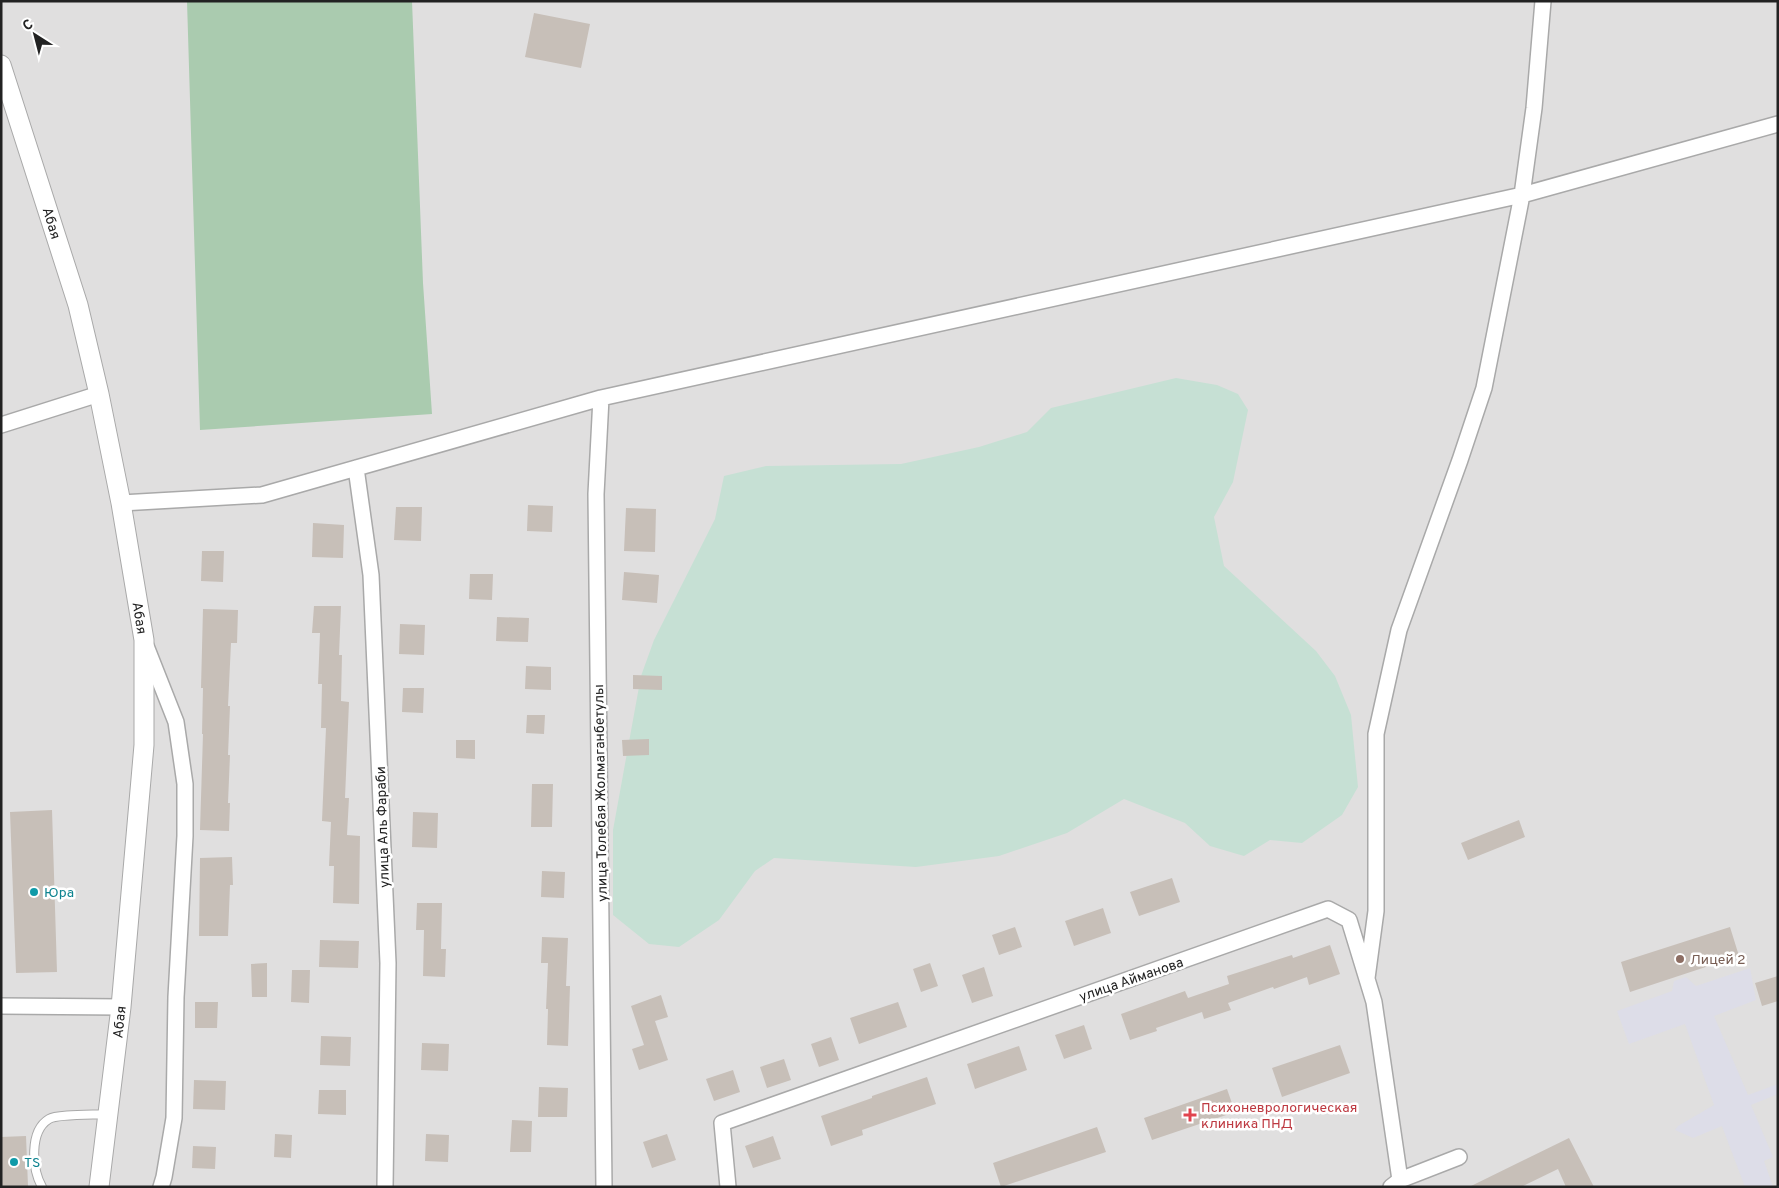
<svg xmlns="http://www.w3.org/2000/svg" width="1779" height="1188" font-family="Overpass,sans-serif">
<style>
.residential{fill:#e0dfdf}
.wetland{fill:#c6e0d4}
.cemetery{fill:#aacbaf}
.plaza{fill:#dddde8}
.building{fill:#c7bfb8}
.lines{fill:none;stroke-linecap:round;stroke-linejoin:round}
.service-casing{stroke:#a9a9a9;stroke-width:10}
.minor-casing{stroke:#a9a9a9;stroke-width:18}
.tertiary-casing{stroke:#a9a9a9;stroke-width:21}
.service{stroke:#fff;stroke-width:8}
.minor{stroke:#fff;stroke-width:15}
.tertiary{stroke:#fff;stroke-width:19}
.culture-dot{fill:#0f9aa8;stroke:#fff;stroke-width:2}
.education-dot{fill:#8d6e63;stroke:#fff;stroke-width:2}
.health-dot{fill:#e0444e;stroke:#fff;stroke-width:2}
.labels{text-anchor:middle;stroke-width:5;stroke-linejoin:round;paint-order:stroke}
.street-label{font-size:14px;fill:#222;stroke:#fff}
.culture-label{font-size:14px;fill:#0d838f;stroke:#fff;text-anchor:start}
.education-label{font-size:14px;fill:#785e54;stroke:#fff;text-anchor:start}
.health-label{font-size:14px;fill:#be3a42;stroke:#fff;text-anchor:start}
</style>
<rect width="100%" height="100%" fill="#f2efe9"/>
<!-- residential -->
<path class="residential" d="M1,1H1778V1187H1Z"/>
<!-- wetland -->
<path class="wetland" d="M1176,378L1217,385L1238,394L1248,410L1233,482L1214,517L1224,566L1316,651L1335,676L1351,715L1358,787L1342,815L1302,843L1270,840L1244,856L1210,846L1185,823L1124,799L1067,833L999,856L916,867L774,858L755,871L719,920L679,947L649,944L613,915V830L641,676L654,640L715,519L724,476L766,466L901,464L979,447L1027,432L1051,408Z"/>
<!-- cemetery -->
<path class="cemetery" d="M187,1H412L423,283L432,414L200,430Z"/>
<!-- plaza -->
<path class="plaza" d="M1750,968L1756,1000L1714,1016L1748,1095L1778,1084V1094L1751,1105L1773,1157L1764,1161L1773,1187H1745L1722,1126L1693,1138L1675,1130L1678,1126L1714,1105L1685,1024L1629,1044L1617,1011L1672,991L1674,981L1686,977L1696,986Z"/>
<!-- building -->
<path class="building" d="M534,13L590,24L581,68L525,57Z
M528,505L553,506L552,532L527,531Z
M396,507H422L421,541L394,540Z
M626,508L656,509L655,552L624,551Z
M313,523L344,525L343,558L312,557Z
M202,551H224L223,582L201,581Z
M624,572L659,575L657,603L622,600Z
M470,574H493L492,600L469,599Z
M314,606H341L339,655H342L341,701L349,702L345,798H349L347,835L360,836L359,904L333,903L334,866H329L331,822L322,821L326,728H321L322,684H318L320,633H312Z
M203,609L238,610L237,643H231L228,706H230L228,755H230L228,803H230L229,831L200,830L203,734H202L203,688H201Z
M497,617L529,618L528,642L496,641Z
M400,624L425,625L424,655L399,654Z
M526,666L551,667V690L525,689Z
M633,675L662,676V690L633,689Z
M403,688H424L423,713L402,712Z
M527,715H545L544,734L526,733Z
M649,739V755L623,756L622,740Z
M456,740H475V759L456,758Z
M532,784H553L552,827H531Z
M52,810L57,972L16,973L10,812Z
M413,812L438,813L437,848L412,847Z
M1519,820L1525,837L1468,860L1461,843Z
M232,857L233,885H230L228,936H199L200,858Z
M542,871L565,872L564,898L541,897Z
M1172,878L1180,902L1139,916L1130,892Z
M417,903H442L441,949H446L445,977L423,976L424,930H416Z
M1103,908L1111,933L1074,946L1065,921Z
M1015,927L1022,947L999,955L992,935Z
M1730,927L1739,956L1630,992L1621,962Z
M542,937L568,938L566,986H570L568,1046L547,1045L548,1009H546L548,963H541Z
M320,940L359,941L358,968L319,967Z
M1330,945L1340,974L1309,985L1307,977L1274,989L1273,987L1228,1003L1231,1010L1204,1019L1202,1012L1156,1028L1157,1031L1130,1040L1121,1014L1185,991L1188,998L1229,984L1227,976L1292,955L1293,958Z
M267,963V997H252L251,964Z
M930,963L938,986L921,992L913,969Z
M984,967L993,996L972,1003L962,975Z
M292,970H310L309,1003L291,1002Z
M1778,976V1001L1762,1006L1755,983Z
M661,995L668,1017L655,1021L668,1060L639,1070L632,1049L644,1045L631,1006Z
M195,1002H218L217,1028H195Z
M898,1002L907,1027L859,1044L850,1018Z
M1084,1025L1092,1049L1064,1059L1055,1035Z
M321,1036L351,1037L350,1066L320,1065Z
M831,1037L839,1060L819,1067L811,1044Z
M422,1043L449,1044L448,1071L421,1070Z
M1340,1045L1350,1073L1282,1097L1272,1068Z
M1019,1046L1027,1070L975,1089L967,1064Z
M784,1059L791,1080L767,1088L760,1067Z
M733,1070L740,1092L714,1101L706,1079Z
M927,1077L936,1104L862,1130L863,1135L831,1146L821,1116L872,1098V1096Z
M194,1080L226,1081L225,1110L193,1109Z
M539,1087L568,1088L567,1117H538Z
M1227,1089L1235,1112L1152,1140L1144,1118Z
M319,1090H346V1115L318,1114Z
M512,1120L532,1121L531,1152H510Z
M1097,1127L1106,1152L1001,1187L993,1163Z
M275,1134L292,1135L291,1158L274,1157Z
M426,1134L449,1135L448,1162L425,1161Z
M667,1134L676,1160L652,1168L643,1142Z
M26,1136L28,1186L1,1187V1137Z
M773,1136L781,1159L753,1168L745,1146Z
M1569,1138L1594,1187H1566L1558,1169L1521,1187H1469Z
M193,1146L216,1147L215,1169L192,1168Z"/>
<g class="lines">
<!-- service casing -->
<g class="service-casing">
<path id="service" d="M42,1187C32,1169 29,1131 49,1119C57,1114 96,1115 108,1114"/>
</g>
<!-- minor casing -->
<g class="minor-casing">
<path id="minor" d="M601,398L596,494L604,1187
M1,425L99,394
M356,468L371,575L388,963L385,1187
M121,503L262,495L601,398L1522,195L1778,124
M146,646L176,722L185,784V836L176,997L174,1118L164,1177L161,1187
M1367,978L1376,911V734L1399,630L1460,460L1484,388L1522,195L1534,108L1543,1
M1,1006L121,1007
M728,1187L722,1123L1328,909L1349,920L1374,1002L1400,1180
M1391,1187L1400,1180L1459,1157"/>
</g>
<!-- tertiary casing -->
<g class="tertiary-casing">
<path id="tertiary" d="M1,65L78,305L99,394L121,503L144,640V745L121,1007L99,1187"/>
</g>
<!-- service -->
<use href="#service" class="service"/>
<!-- minor -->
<use href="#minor" class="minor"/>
<!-- tertiary -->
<use href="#tertiary" class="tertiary"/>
</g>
<!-- markers -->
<g class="culture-dot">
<circle cx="34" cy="892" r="5"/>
<circle cx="14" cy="1162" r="5"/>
</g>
<circle class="education-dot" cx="1680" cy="959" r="5"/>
<path class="health-dot" d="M1187.5 1107.5h5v5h5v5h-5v5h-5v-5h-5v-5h5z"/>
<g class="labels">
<!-- street labels -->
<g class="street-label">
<text transform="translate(52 223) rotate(73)" y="5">Абая</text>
<text transform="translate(140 618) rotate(81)" y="5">Абая</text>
<text transform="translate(600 793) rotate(-91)" y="5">улица Толебая Жолмаганбетулы</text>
<text transform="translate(382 827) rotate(-92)" y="5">улица Аль Фараби</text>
<text transform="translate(1131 979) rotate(-19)" y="5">улица Айманова</text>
<text transform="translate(119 1022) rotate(-84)" y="5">Абая</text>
</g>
<!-- culture labels -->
<g class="culture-label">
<text x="44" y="897">Юра</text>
<text x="24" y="1167">TS</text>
</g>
<!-- education labels -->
<g class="education-label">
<text x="1690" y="964">Лицей 2</text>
</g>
<!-- health labels -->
<g class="health-label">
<text x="1201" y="1112">Психоневрологическая<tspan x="1201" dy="16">клиника ПНД</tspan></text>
</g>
</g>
<!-- border -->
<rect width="1779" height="1188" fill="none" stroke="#222222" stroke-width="5"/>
<!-- north arrow -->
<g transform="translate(35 35) rotate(324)" stroke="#ffffff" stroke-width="4" paint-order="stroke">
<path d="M0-4L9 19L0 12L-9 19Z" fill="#222222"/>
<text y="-8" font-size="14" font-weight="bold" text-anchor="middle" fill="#222222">С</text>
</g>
</svg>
